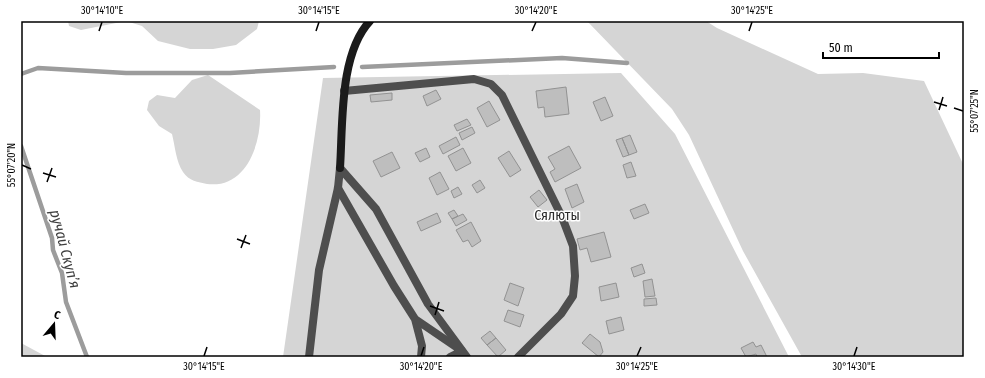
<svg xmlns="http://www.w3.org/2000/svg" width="985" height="378" font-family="'Fira Sans Condensed',sans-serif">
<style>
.green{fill:#d5d5d5}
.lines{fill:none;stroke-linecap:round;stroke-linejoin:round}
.stream{stroke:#9c9c9c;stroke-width:4.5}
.building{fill:#bebebe;stroke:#929292}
.lane{stroke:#4e4e4e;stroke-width:8}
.street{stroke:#4e4e4e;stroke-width:8}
.secondary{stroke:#1b1b1b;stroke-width:8}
.ticks{fill:none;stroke:#000;stroke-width:1.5}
.labels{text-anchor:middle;stroke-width:3;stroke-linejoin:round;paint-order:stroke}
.park-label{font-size:14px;fill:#2c2c2c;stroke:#fff}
.water-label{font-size:15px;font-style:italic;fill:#3d3d3d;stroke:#fff}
.neatline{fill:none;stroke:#000;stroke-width:1.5}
.ticks-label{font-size:10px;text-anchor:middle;fill:#000}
</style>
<rect width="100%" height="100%" fill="#fff"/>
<!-- green -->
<path class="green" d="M68,21H259L257,29L236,45L213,49H190L158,41L142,26L126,21L81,30L69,26Z
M587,21H706L717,28L818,74L863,73L924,81L964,166V357H802L743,251L689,135L672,109Z
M621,73L675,134L789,357H283L323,78Z
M208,75L260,110C262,142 247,189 207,184C198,182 189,181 183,172C176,162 175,146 172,134L159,126L147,110L149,101L157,95L175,98L192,80Z
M21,343L47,357H21Z"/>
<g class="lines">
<!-- stream -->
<path class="stream" d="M362,67L562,58L627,63
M21,74L38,68L126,73H230L334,67
M21,146L52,238L53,250L62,273L66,302L87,357"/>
</g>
<!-- building -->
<path class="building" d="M566,87L569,114L545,117L544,107L538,108L536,91Z
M436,90L441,99L427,106L423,96Z
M392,93V100L371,102L370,95Z
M605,97L613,116L601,121L593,102Z
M489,101L500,120L487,127L477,108Z
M467,119L471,125L457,131L454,125Z
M472,127L475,133L462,140L459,133Z
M630,135L637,152L629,155L622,138Z
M456,137L460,145L443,154L439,146Z
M622,138L629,155L623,157L616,140Z
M569,146L581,168L555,182L550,172L555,169L548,157Z
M426,148L430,157L420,162L415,153Z
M463,148L471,163L456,171L448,156Z
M509,151L521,170L510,177L498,158Z
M392,152L400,168L381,177L373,161Z
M631,162L636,176L627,178L623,165Z
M440,172L449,189L437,195L429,178Z
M480,180L485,188L477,193L472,185Z
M577,184L584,202L572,208L565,189Z
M458,187L462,194L454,198L451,191Z
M539,190L547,200L538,207L530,197Z
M645,204L649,213L634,219L630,210Z
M454,210L458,216L452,219L448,213Z
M437,213L441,222L421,231L417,222Z
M463,214L467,220L456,226L452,219Z
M471,222L481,241L472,247L468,240L463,242L456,230Z
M604,232L611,257L591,262L587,248L580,250L577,239Z
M642,264L645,273L634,277L631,268Z
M652,279L655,296L645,297L643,281Z
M510,283L524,288L518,306L504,300Z
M616,283L619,297L601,301L599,287Z
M656,298L657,305L644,306V299Z
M508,310L524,315L520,327L504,321Z
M621,317L624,330L609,334L606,321Z
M490,331L496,338L487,345L481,338Z
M590,334L600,342L603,352L599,357L582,343Z
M496,338L506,350L498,357L487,345Z
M753,342L756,347L761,345L767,357H757L756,354L746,357L741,348Z"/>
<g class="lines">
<!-- lane -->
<path class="lane" d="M344,91L474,79L491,84L502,95L562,217L573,246L575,276L573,296L561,314L518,357
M338,188L394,286L415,319L422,346L421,357
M415,319L462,351
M450,357L462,351"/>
<!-- street -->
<path class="street" d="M340,168L376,209L428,304L467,357
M309,357L319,270L338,188L340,168"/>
<!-- secondary -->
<path class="secondary" d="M340,168C343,124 339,54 370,21"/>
</g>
<!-- ticks -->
<path class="ticks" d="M99,31L102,22M316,31L319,22M532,31L536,22M749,31L752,22M934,102L947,106M954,108L963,111M939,110L943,97M22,165L31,169M43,173L56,177M47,182L52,168M237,239L250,244M241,248L246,235M430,306L444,311M435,315L439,302M204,356L207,347M421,356L424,347M637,356L641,347M854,356L857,347"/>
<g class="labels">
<!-- park labels -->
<g class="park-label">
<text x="557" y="220">Сялюты</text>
</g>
<!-- water labels -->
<g class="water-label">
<text transform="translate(65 249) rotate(75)" y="5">ручай Скупʼя</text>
</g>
</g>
<!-- border -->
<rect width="985" height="378" fill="none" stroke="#ffffff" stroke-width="44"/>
<!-- north arrow -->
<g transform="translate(54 324) rotate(19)" stroke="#ffffff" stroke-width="3" paint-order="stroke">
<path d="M0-3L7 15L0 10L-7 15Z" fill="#000000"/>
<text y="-6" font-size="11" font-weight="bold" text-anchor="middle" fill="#000000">С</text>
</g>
<!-- scale -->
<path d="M823 52v6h116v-6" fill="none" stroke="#000000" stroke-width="2"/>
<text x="829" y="52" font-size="12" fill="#000000" stroke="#ffffff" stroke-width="3" paint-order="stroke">50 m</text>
<rect x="22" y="22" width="941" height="334" class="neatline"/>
<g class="ticks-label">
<text x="102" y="14">30°14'10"E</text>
<text x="319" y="14">30°14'15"E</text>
<text x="536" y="14">30°14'20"E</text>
<text x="752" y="14">30°14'25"E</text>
<text transform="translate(974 111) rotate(-90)" y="4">55°07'25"N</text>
<text transform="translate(11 165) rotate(-90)" y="4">55°07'20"N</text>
<text x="204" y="370">30°14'15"E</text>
<text x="421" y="370">30°14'20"E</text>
<text x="637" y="370">30°14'25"E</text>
<text x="854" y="370">30°14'30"E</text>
</g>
</svg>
